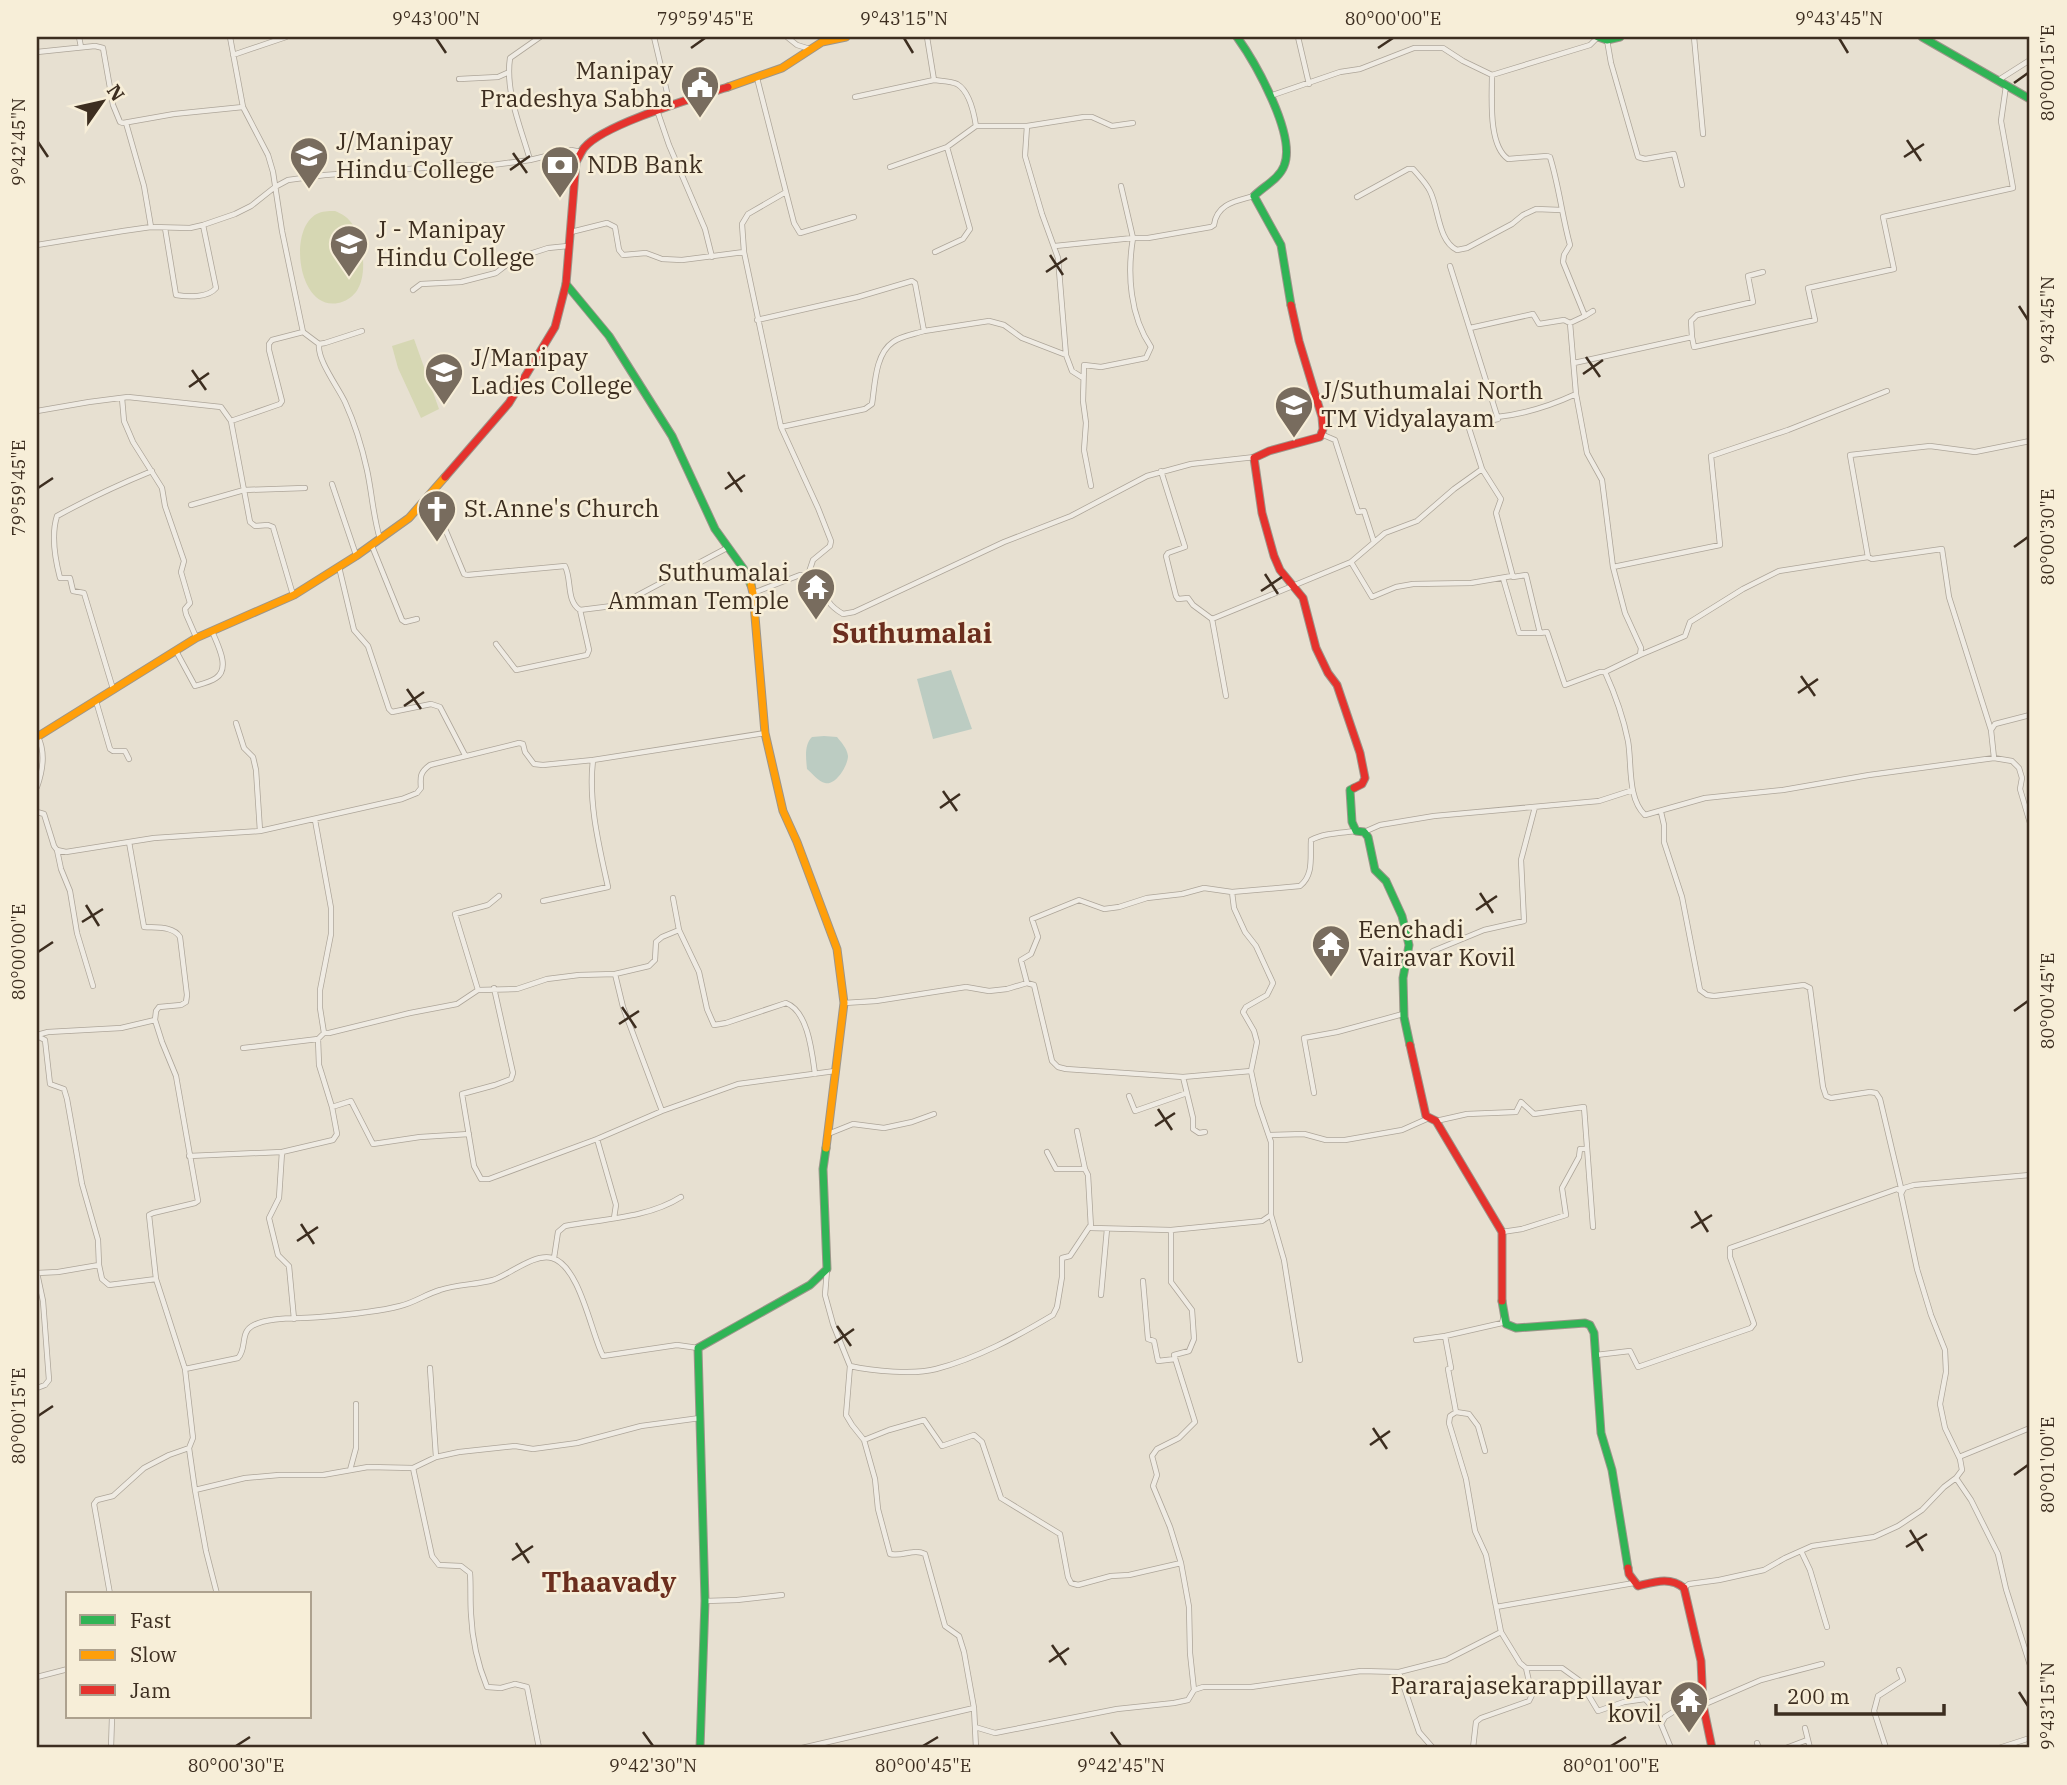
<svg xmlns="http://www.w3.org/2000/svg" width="2067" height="1785" font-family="'IBM Plex Serif',serif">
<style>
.green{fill:#d6d7b3}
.water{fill:#bcccc2}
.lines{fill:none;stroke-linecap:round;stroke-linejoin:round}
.street-casing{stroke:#ada599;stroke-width:6}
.fast-casing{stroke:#9c958a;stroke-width:9}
.slow-casing{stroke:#9c958a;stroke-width:9}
.jam-casing{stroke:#9c958a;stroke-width:9}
.street{stroke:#efebe3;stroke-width:4.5}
.fast{stroke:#30b455;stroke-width:7}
.slow{stroke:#ff9f0a;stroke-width:7}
.jam{stroke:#e5322d;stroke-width:7}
.ticks{fill:none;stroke:#3d2e20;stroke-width:2.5}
.labels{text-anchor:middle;stroke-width:5;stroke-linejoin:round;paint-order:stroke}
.poi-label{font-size:24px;fill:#3d2e20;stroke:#f7eed8;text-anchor:start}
.quarter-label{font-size:28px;font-weight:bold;fill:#6b2e1e;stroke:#f7eed8}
.neatline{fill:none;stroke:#3d2e20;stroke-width:2.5}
.ticks-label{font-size:18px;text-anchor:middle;fill:#3d2e20}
</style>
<rect width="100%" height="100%" fill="#e7e0d1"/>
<!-- green -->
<path class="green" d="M335,211C340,213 346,216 349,220C363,234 369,275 356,292C352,297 345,302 338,303C297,311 287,225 319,213C324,211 331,211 335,211Z
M414,339L439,409L421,418L398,368L392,346Z"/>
<!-- water -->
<path class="water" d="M951,670L972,729L933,739L917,679Z
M824,736L837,737C841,742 847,748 848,756C848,765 836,786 825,783C819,782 812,773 807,769C806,758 804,745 812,737Z"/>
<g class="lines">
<!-- street casing -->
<g class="street-casing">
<path id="street" d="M79,37L81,47
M230,37L243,107L268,155L273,172L282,231L303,332
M654,37L670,105
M787,37L797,45L810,49
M927,37L934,80C941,81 951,81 957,84C969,91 974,113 976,126L947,147L970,229L963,239L935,252
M1298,37L1309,84
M1598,37L1590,45L1492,75C1492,98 1488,145 1508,159L1547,156L1550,157C1559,186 1562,216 1570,245L1564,255L1563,262L1585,316L1570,323L1576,394L1587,453L1602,480L1613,567L1625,613L1641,648L1640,655L1605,672C1615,694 1623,716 1628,741C1632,763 1627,798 1645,815L1705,798L1783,790L1869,775L1994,758L2012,761L2019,768L2022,778L2020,789L2030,823
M1694,37L1703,134
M1607,40L1611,63L1638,157L1645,159L1674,154L1682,185
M37,52L95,46L103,48L113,105L120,122L123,123L174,114L243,107
M233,55L286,37
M757,78L786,192L748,214L742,224L744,252L781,427L818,508L831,541L830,546L813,560L808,575
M459,79L498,77L507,73
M1997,81L2030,60
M1270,96L1340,72L1360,69L1414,48H1443L1463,61L1492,75
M855,97L934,80
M657,110L669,145L705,229L712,257
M126,123L144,186L151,227
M976,126H1027L1084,117H1092L1112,126L1133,123
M1027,126L1025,156L1042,214L1058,258L1066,355L1072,371L1083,378
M530,160C521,128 505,92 510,58L540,37
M890,167L947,147
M1121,186L1133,238H1148L1211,227L1214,225C1217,203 1237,201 1254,196
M786,192L794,223L800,233L854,217
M1357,197L1408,169H1413C1419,176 1426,183 1430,191C1439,209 1438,241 1457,250L1467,248L1512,224L1523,215L1536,209L1561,210
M165,228L176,295C188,297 208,298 216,288L203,225
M571,232L607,223L615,227L619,250L623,255L646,253L662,259L682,260L744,252
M37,245L123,231L151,227L190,228L203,225L235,214L251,206L275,187L288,180L325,175L464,165H492L530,160L571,150L581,152
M1055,246L1133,238C1127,274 1130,316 1151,347L1146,358L1101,367L1084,365L1083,401L1086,423L1084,450L1091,486
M1450,266L1498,419L1468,425L1482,469L1501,499L1496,513L1513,577L1526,575L1540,633L1547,632L1565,685L1600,672H1605
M413,290L421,284L461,282L496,273L514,259L548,248L568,246
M1585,316L1593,311
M757,320L858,297L912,281L915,283L924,331L989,321L1004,325L1022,338L1066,355
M1470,328L1533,314L1539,324L1564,320L1570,323
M1692,337L1691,321L1697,315L1753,302L1748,276L1763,272
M319,344C317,360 338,387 345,402C355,424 362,447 367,470C372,493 373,516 380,539
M1574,363L1692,337L1694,347L1815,320L1808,288L1894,269L1883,217L2013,188L2001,121L2006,86
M122,398L124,421L133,442L162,488L165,506L184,561L181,572L190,603L185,609L186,614L196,637
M37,411L89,402L128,397L221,407L231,421L250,522L255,526L268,525L273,527L293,595
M1497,417C1525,414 1550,406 1576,394
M231,421L280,404L282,401L269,350V344L272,340L303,332L319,344L325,343L362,331
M781,427L865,409L872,404C875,385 875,354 893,342C901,336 915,334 924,331
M1321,434L1335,440L1358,512L1364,511L1374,542
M1161,471L1185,547L1168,553L1166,556L1176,596L1178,599L1188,598L1193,605L1212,619L1226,696
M332,484L356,555
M430,493L464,574L467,575L565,566C572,580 566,601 580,610L612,606L627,601L727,548
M191,505L244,490L305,488
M372,546L402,620L405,622L417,619
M1868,557L1872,559L1942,549L1949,597L1991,730
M1351,562L1372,597L1396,587L1413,584L1471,583L1512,576
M339,567L354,630L368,646L389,709L392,712L431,704L440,707L465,755
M1613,567L1720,545L1711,456L1788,430L1887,391
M1503,578L1519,633H1540
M753,593L800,575C823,574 818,587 829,602C832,607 838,611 843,614L854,612L1004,542L1071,516L1147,476L1191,464L1255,457
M1212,619L1351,562L1385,533L1417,521L1454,489L1482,469
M496,644L516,670L587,655L589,650L580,610
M176,651L195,686C202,684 210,682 216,678C231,668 217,644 212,631
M1640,655L1685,636L1690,622L1743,589L1779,571L1868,557L1850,455L1930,446L1975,452L2030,441
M113,689L84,593L73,591L70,578H60C55,559 51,535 57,516C88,499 120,484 152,471
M96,701L110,749L113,751H125L129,759
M236,723L244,748L253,757L256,770L260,831
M1994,758L1991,730L1995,724L2030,715
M37,787C43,770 46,753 38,737
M37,812L44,814L54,846L57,850L66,852L154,838L260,831L402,799L417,793L421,788C420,777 420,772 430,765L519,743L523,744L525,752L534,764L543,765L593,760L765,733
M315,820L331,908V934L320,990V1008L324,1033
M1364,832L1380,825L1434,816L1599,801L1633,790
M129,842L144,927C157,928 173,926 180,937L187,995L186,1002L181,1005L159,1007L156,1011L155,1020L162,1042L176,1076L198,1201L195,1203L153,1213L149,1215L156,1279
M57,850L61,869L70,891L77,933L93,986
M673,898L679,930L699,972L707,1009L714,1025L726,1023L786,1003C808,1011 812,1052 815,1074
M543,901L608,887C599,846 588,802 593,760
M1433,951L1484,930L1524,921L1521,860L1535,807
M615,974L623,1007L662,1111
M1027,983L1021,960L1031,954L1038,937L1032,919L1079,900L1104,909L1119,907L1147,898L1182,894L1204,888L1232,892
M494,988L513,1073L511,1079L495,1085L462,1094L474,1166L481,1179H489L597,1139L662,1111L738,1084L835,1071
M478,990L455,914L488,905L499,896
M844,1003L876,1001L966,987L989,991L1007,989L1027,983L1034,985L1052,1061L1058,1067L1066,1069L1183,1077L1251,1071
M37,1035L48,1032L121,1028L155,1020
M37,1036L45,1040L50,1084L64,1089L67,1099L82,1184L98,1240L99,1265
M243,1048L318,1039L324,1033H329L410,1013L457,1004L478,990L517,989L547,979L579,975L615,974L649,966L655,960L656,942L662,937L679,930
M1183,1077L1193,1118V1129L1199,1133L1205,1132
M1314,1093L1304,1038L1337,1032L1403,1014
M1129,1096L1135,1111L1187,1093
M332,1107L351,1101L373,1144L420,1137L469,1134
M1436,1121L1467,1114L1516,1112L1521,1102L1534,1114L1584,1107L1593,1227
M1077,1131L1085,1169
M828,1134L853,1124L884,1128L912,1122L934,1114
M1269,1135L1304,1134L1326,1140H1345L1402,1130L1429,1118
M597,1139L616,1205L614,1218
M282,1152L279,1198L269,1218L278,1255L289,1266L294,1319
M1047,1152L1056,1169H1085L1088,1175L1091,1228L1171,1230L1262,1221L1271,1215
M189,1156L282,1152L333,1140L337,1134L332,1107L319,1065L318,1039
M2030,1175L1914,1185L1904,1188L1901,1194L1917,1269L1931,1315L1945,1350L1946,1372L1940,1404L1945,1428L1960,1459L1962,1470L1956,1478L1971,1500L1998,1554L2006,1589L2030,1665
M1171,1230V1282L1192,1310L1194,1339L1189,1351L1174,1355L1195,1422L1179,1438L1157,1449L1152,1456L1157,1475L1153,1486L1170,1527L1181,1563L1189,1607L1190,1653L1194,1690
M1502,1232L1522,1229L1566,1215L1562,1188L1579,1157L1580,1149H1587
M554,1258L558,1232L565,1226C603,1219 648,1218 681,1197
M827,1270L825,1295L833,1324L850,1366L846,1415L852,1425L864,1440L875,1479L878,1509L890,1554C902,1557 914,1548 925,1554L945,1626L959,1636L964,1652L974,1708L976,1748
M37,1273L58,1272L99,1265L102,1279L109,1285L156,1279L185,1369L193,1438L189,1448L195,1490L245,1478L279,1475H323L368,1467L413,1468L436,1457L459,1452L515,1446L533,1449L577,1443L641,1426L700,1418
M1143,1281L1148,1339L1154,1341L1158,1361L1175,1359
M1101,1295L1107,1229
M1445,1336L1451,1368L1448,1369L1456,1412L1469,1414L1478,1426L1485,1451
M1416,1340L1445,1336L1502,1323L1503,1319
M1596,1355L1630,1351L1638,1367L1751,1328L1754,1324L1730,1257V1248L1897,1189L1902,1192L1880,1099L1876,1093L1870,1092L1831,1098L1826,1096L1823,1087L1810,988L1804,985L1714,996L1707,995L1700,990L1682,897L1664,842V825L1661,812
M1300,1360L1284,1260L1271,1215V1142L1258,1104L1251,1071L1257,1042L1254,1031L1243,1012L1246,1007L1267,995L1273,983L1256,946L1245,932L1234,908L1232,892L1300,886C1314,875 1310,857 1311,840C1324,833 1341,833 1356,831
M850,1366C872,1371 914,1375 936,1369C978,1358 1016,1337 1053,1315L1057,1307L1062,1277V1258L1070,1256L1090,1226
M430,1368L436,1457
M185,1369L238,1358C247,1349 240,1333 252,1326C269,1316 301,1319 320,1317C345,1315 377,1312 400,1306C414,1303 426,1294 440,1290C457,1284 476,1285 493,1280C509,1275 534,1253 552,1258C580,1266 591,1333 603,1356L677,1345L698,1348
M37,1388L45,1385L49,1380L43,1301L37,1273
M1456,1412L1450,1416L1449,1423L1466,1479L1475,1531L1486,1555L1501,1632L1520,1663L1526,1668L1532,1695L1529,1701L1481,1718L1476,1722L1473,1748
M864,1440L889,1430L924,1420L942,1446L974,1435L982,1442L1001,1498L1060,1534L1068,1577L1071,1583L1078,1585L1111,1576L1129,1575L1181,1563
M1959,1457L2030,1428
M413,1468L432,1556L439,1565L461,1566L470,1573C471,1587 470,1600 471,1614C472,1637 478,1665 487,1687L501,1688L515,1684L527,1687L539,1748
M350,1470L356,1448V1404
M195,1490L206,1551L217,1594
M1801,1551L1810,1570L1827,1627
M1684,1588L1689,1584L1719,1580L1764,1570L1785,1558L1812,1546L1874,1537L1898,1526L1922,1510L1944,1487L1956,1478
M110,1594L94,1504L97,1500L113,1496L144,1468L169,1455L189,1448
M705,1601L737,1600L782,1595
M1496,1607L1634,1583
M1526,1668H1562L1580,1681L1598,1711L1624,1702L1645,1699L1658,1713L1661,1724
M1399,1672L1419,1732L1433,1748
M37,1677L68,1669
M975,1727L995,1733L1117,1709L1174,1703L1188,1700L1194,1690L1203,1687H1251L1361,1671L1399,1672L1446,1660L1501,1632
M1805,1728L1810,1748
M1757,1743L1759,1748
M111,1748L112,1717
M802,1748L974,1708
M1671,1748L1661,1724L1665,1717L1681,1707L1703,1705L1761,1680L1822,1664
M1786,1748L1807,1740
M1886,1748L1874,1711L1878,1696L1903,1680L1899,1670
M1999,1748L2030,1738"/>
</g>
<!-- fast casing -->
<g class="fast-casing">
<path id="fast" d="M1237,37C1255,62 1297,136 1284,166C1279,179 1264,186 1254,196L1281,245L1291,305
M1598,37L1607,40L1620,37
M1922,37L2030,99
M566,284L609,336L672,436L715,529L743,568L751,585
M1354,788L1350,790L1352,822L1356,831L1364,832L1368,837L1375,870L1386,881L1402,916L1409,945L1403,978L1404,1017L1410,1045
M1502,1301L1506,1324L1516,1328L1585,1323L1590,1325L1594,1333L1601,1433L1612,1470L1628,1568
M700,1748L705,1601L698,1348L810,1285L827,1269L823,1169L826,1148"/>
</g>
<!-- slow casing -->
<g class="slow-casing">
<path id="slow" d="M728,87L782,68L822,42L846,37
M751,585L753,593L765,733L783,811L797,842L837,949L844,1003L826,1148
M37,737L196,638L294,595L356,556L409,518L445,477"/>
</g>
<!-- jam casing -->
<g class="jam-casing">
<path id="jam" d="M1291,305L1299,341L1322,417L1323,429L1320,437L1269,451L1254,458L1262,513L1274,556L1280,570L1303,598L1316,648L1328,673L1337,685L1360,753L1365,778L1362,784L1354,788
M445,477L509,403L555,327L566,284L576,162C579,157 581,152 584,148C603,124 697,97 728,87
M1410,1045L1426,1116L1436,1121L1502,1232V1301
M1628,1568L1629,1574L1638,1586C1654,1582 1670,1576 1684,1588L1701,1661L1703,1705L1712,1748"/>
</g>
<!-- street -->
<use href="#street" class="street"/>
<!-- fast -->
<use href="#fast" class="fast"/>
<!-- slow -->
<use href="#slow" class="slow"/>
<!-- jam -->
<use href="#jam" class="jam"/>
</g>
<!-- ticks -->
<path class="ticks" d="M436,38L446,53M904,38L913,53M1839,38L1848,53M691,48L705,38M1378,48L1393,38M2014,83L2028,73M1907,140L1921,161M38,142L48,157M513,153L527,173M1904,157L1924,144M510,170L530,156M1050,255L1063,275M1046,272L1067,258M2019,306L2028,320M1586,357L1600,377M192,370L206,390M1583,374L1603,360M189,387L209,373M728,472L742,492M38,488L53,478M725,489L745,475M2014,547L2028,537M1265,574L1278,594M1261,591L1282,577M1801,676L1815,696M407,689L421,709M1798,693L1818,679M404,706L424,692M943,791L957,811M940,808L960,794M1480,893L1493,913M86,905L99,926M1476,910L1497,896M82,922L103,909M38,952L53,942M622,1007L636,1028M2014,1011L2028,1001M619,1024L639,1011M1158,1109L1172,1130M1155,1126L1175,1113M1695,1211L1708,1232M301,1224L314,1244M1691,1228L1712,1215M297,1241L318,1227M837,1326L851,1346M834,1343L854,1329M38,1416L53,1406M1373,1428L1387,1449M1370,1445L1390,1431M2014,1475L2028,1465M1910,1530L1923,1551M516,1543L529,1563M1906,1547L1927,1534M512,1560L533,1546M1052,1645L1066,1665M1049,1662L1069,1648M2019,1692L2028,1706M643,1732L653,1746M1111,1732L1121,1746M236,1746L250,1737M923,1746L938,1737M1611,1746L1626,1737"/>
<!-- icons -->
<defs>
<g id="civic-pin" transform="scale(2.0125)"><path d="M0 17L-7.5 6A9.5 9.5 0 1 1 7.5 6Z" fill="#786c5e" stroke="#f7eed8"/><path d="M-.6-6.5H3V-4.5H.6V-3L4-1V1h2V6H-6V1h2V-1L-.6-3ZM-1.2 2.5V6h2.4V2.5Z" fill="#fff"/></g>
<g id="school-pin" transform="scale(2.0125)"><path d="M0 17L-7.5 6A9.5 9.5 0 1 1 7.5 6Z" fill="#786c5e" stroke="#f7eed8"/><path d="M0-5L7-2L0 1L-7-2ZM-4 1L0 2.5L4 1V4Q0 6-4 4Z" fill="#fff"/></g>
<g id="bank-pin" transform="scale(2.0125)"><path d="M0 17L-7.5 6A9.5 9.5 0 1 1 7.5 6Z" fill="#786c5e" stroke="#f7eed8"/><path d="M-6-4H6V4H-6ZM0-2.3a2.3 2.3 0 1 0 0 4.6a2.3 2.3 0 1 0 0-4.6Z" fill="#fff"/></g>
<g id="church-pin" transform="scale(2.0125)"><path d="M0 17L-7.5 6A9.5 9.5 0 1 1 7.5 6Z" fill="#786c5e" stroke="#f7eed8"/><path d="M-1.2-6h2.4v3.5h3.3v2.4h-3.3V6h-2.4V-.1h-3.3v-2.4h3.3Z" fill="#fff"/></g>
<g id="temple-pin" transform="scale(2.0125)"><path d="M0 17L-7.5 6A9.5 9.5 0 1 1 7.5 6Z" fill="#786c5e" stroke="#f7eed8"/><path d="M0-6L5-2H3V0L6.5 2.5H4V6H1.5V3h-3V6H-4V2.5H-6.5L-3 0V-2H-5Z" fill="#fff"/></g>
</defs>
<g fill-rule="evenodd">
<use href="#civic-pin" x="700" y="85"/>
<use href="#school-pin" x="309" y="156"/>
<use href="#bank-pin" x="560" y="165"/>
<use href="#school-pin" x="349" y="244"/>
<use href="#school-pin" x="444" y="372"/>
<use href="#school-pin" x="1294" y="405"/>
<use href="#church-pin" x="437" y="509"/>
<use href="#temple-pin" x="816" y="587"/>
<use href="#temple-pin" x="1331" y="944"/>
<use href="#temple-pin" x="1689" y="1700"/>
</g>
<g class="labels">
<!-- poi labels -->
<g class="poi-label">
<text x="673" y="79" text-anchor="end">Manipay<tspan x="673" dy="28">Pradeshya Sabha</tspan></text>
<text x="336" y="150">J/Manipay<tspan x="336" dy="28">Hindu College</tspan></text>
<text x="587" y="173">NDB Bank</text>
<text x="376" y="238">J - Manipay<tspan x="376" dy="28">Hindu College</tspan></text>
<text x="471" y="366">J/Manipay<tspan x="471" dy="28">Ladies College</tspan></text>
<text x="1321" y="399">J/Suthumalai North<tspan x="1321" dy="28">TM Vidyalayam</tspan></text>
<text x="464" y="517">St.Anne's Church</text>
<text x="789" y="581" text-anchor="end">Suthumalai<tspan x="789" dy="28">Amman Temple</tspan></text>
<text x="1358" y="938">Eenchadi<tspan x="1358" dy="28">Vairavar Kovil</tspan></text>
<text x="1662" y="1694" text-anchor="end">Pararajasekarappillayar<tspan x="1662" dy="28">kovil</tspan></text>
</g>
<!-- quarter labels -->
<g class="quarter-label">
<text x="912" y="643">Suthumalai</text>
<text x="609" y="1592">Thaavady</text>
</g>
</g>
<!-- border -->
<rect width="2067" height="1785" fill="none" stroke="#f7eed8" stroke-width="77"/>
<!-- legend -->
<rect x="66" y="1592" width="245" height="126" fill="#f7eed8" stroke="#ada18e" stroke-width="2"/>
<rect x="80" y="1615" width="35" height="10" fill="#30b455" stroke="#ada18e" stroke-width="2"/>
<text x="130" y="1628" font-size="21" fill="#3d2e20">Fast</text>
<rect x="80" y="1650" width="35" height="10" fill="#ff9f0a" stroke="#ada18e" stroke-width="2"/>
<text x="130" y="1662" font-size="21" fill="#3d2e20">Slow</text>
<rect x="80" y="1685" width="35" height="10" fill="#e5322d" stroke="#ada18e" stroke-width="2"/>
<text x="130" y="1698" font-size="21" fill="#3d2e20">Jam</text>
<!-- north arrow -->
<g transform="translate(102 102) rotate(56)" stroke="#f7eed8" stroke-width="5" paint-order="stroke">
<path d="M0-5L12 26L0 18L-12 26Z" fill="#3d2e20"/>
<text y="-10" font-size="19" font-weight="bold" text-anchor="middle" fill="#3d2e20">N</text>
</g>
<!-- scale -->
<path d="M1776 1704v10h168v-10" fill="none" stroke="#3d2e20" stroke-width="3.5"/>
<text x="1787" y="1704" font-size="21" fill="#3d2e20" stroke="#f7eed8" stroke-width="5" paint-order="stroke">200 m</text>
<rect x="38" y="38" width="1990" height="1708" class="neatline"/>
<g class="ticks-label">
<text x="436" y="25">9°43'00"N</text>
<text x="705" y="25">79°59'45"E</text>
<text x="904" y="25">9°43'15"N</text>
<text x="1393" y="25">80°00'00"E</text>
<text x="1839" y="25">9°43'45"N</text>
<text transform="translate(2048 73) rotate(-90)" y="6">80°00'15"E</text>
<text transform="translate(19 142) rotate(-90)" y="6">9°42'45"N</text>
<text transform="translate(2048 320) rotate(-90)" y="6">9°43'45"N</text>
<text transform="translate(19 488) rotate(-90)" y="6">79°59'45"E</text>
<text transform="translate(2048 537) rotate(-90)" y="6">80°00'30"E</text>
<text transform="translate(19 952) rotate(-90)" y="6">80°00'00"E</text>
<text transform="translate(2048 1001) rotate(-90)" y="6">80°00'45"E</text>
<text transform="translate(19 1416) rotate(-90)" y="6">80°00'15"E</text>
<text transform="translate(2048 1465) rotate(-90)" y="6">80°01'00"E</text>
<text transform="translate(2048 1706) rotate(-90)" y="6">9°43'15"N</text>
<text x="236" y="1772">80°00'30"E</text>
<text x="653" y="1772">9°42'30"N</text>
<text x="923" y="1772">80°00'45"E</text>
<text x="1121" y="1772">9°42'45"N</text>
<text x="1611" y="1772">80°01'00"E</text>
</g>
</svg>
